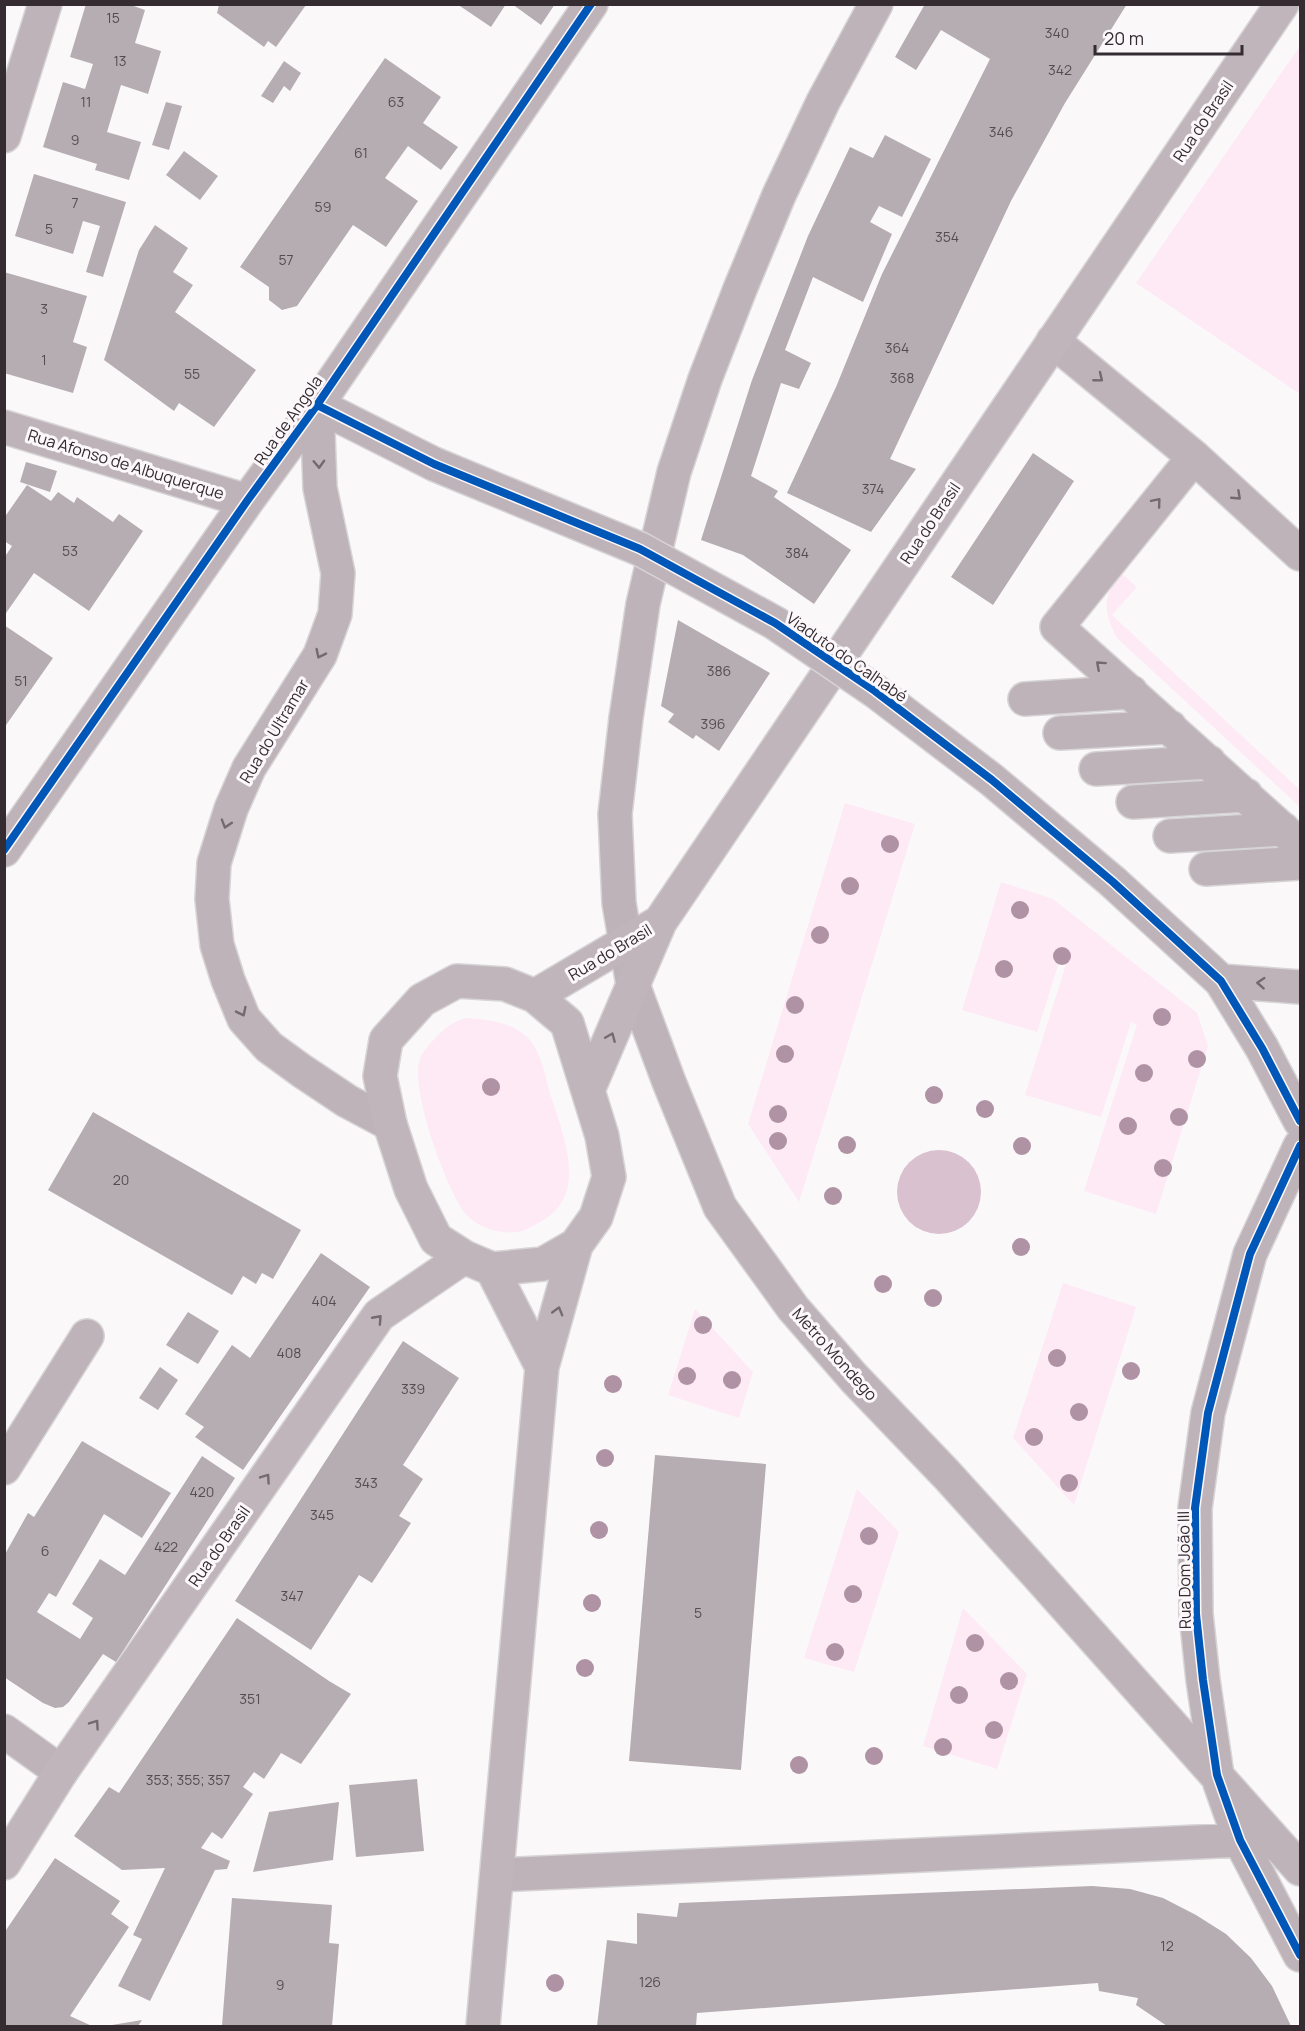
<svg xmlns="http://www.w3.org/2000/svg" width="1305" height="2031" font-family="Manrope,sans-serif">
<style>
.green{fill:#fdeaf5}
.water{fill:#d9c1cf}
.building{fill:#b5adb1}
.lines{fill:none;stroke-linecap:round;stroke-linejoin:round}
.minor-casing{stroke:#d7d4d6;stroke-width:36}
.major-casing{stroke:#d7d4d6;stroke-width:36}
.minor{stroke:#beb3b9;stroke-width:33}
.major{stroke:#c0b5bb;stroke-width:33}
.minor-bridge-casing{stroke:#d7d4d6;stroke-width:36;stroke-linecap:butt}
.minor-bridge{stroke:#beb3b9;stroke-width:33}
.cycleway-casing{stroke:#fcf7fa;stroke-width:11}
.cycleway{stroke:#0057b8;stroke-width:8}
.tree{fill:#af93a4}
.oneway{stroke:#73696e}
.oneway2{stroke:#746a6f}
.labels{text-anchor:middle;stroke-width:6;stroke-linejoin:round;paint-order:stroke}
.number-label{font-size:14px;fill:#554c51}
.street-label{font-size:16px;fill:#352c31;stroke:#fcf7fa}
</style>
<rect width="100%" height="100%" fill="#fbf8fa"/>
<!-- green -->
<path class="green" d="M1300,46V394L1136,283Z
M1120,572L1137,587L1112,615L1300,790V807L1117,638C1102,609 1103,599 1120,572Z
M845,803L915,824L799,1202L748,1124Z
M1001,882L1053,899L1197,1013L1208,1046L1156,1214L1084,1191L1137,1025L1131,1022L1101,1117L1025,1095L1066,964L1060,959L1037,1032L962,1010Z
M465,1018C489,1020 510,1021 528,1038C541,1051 545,1076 550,1093C563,1135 591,1197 538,1223C533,1226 527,1230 522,1231C502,1236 476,1228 464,1212C446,1187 407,1084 421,1056C424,1050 439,1033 445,1029C450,1024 458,1021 465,1018Z
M1063,1283L1136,1307L1074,1505L1013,1438Z
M695,1309L753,1372L739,1418L668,1395Z
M857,1489L899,1532L854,1672L804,1658Z
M963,1608L1027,1674L997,1769L923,1746Z"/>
<!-- water -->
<path class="water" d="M897 1192a42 42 0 1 1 84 0a42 42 0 1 1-84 0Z"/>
<!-- building -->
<path class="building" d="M86,4H128L145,10L135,43L161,51L148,94L121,85L107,132L141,142L129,180L95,170L97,164L43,147L63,82L85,89L93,64L70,57Z
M457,4H506L491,27Z
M512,4H555L541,25Z
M925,4H1127L1065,103L1011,201L890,459L916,469L871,532L787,493L836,387L882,274L990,59L941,30L916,70L895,57Z
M219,5H306L276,47L268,41L264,47L217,13Z
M385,58L441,97L423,123L458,147L441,170L408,146L385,178L418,201L386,247L353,225L297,306L282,310L269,300V287L240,267Z
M284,61L301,73L290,91L284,86L273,103L261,96Z
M166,102L182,106L169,150L152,145Z
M885,135L931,159L902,217L879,206L870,222L892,234L863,302L813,277L785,350L811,363L799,389L781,383L751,476L778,491L774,497L851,550L814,604L743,555L701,540L752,380L808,236L850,147L873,158Z
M184,151L218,176L200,200L166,175Z
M34,174L126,202L103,277L86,272L100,226L83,221L73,254L15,236Z
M155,225L188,248L173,272L193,285L175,312L256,370L214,427L179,403L174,411L104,360L139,250Z
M4,272L87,296L73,342L87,347L73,393L4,373Z
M1033,453L1074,481L993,605L951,577Z
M26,462L57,471L50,492L20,482Z
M27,485L51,501L58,492L74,503L77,497L113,522L119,514L143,531L89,611L34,573L4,616V554L6,555L12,546L4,541V518Z
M678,620L770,673L719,751L696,735L693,739L668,722L674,714L661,706Z
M4,625L53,658L4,728Z
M93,1112L301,1230L273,1279L262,1273L256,1284L243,1276L232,1295L48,1190Z
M321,1253L370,1287L243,1470L195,1437L204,1427L185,1414L232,1345L250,1358Z
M188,1312L219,1331L198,1364L166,1345Z
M403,1341L459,1378L403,1465L423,1479L399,1516L411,1523L372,1583L359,1575L311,1650L235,1601Z
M160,1367L178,1380L158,1410L139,1398Z
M82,1441L171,1493L142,1538L104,1514L56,1597L49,1593L37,1612L80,1639L93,1618L72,1604L100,1559L125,1575L202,1456L235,1478L116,1662L103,1654L69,1702L63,1707L55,1708L43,1703L4,1677V1556L28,1513L34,1517Z
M655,1455L766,1464L741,1770L629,1761Z
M237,1618L329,1681L351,1694L301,1764L281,1753L264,1779L254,1772L243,1787L253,1794L222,1839L212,1832L201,1848L230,1861L227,1869L215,1870L150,2001L118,1986L142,1939L133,1935L165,1868L122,1870L74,1836L109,1787L119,1793Z
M417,1779L424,1851L356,1857L349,1785Z
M339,1802L333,1860L253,1872L269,1812Z
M55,1858L120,1901L111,1914L129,1927L70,2016L92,2026H4V1933Z
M1092,1886L1130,1889L1163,1898L1196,1915L1226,1934L1251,1958L1272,1986L1291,2026H1167L1136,2005L1138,1998L1099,1991L1098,1983L697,2013L696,2026H597L607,1940L637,1944V1913L677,1917L679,1903Z
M232,1898L332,1905L329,1943L339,1944L332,2026H222Z
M142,2020L138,2026H112V2025Z"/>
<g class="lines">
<!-- minor casing -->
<g class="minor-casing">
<path id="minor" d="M876,4L823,102L779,195L740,289L705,379L674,472L643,604L626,718L615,814L619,903L633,985L669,1082L720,1207L793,1308L854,1378L947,1475L1034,1571L1300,1869
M4,136L45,4
M1053,341L1194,457L1300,554
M317,405L320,488L338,573L335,614L320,655L249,768L231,809L214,863L212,899L217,945L228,980L244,1019L269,1047L302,1071L347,1101L390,1124
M317,405L434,464
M4,427L247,501
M1194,457L1057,627L1300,845
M1025,699L1131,692
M1060,733L1170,727
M1096,769L1209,762
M1133,802L1246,795
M1170,836L1283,829
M4,850L247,501L317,405L591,4
M1206,869L1300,863
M1113,882L1221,981L1262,1048L1300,1121
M1221,981L1300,987
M1300,1146L1250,1254L1208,1413L1195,1508L1196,1614L1203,1680L1217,1775L1240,1840L1300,1955
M4,1468L87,1336
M4,1731L61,1772
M497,1875L1240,1840"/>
</g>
<!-- major casing -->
<g class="major-casing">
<path id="major" d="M457,981L505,984L535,996L567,1023L602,1136L609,1177L596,1217L576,1245L543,1264L492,1269L464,1257L436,1239L411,1189L390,1124L380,1076L386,1040L422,1000Z
M535,996L660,922L1282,4
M588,1090L660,922
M492,1269L542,1367
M4,1863L61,1772L379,1315L464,1257
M483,2026L542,1367L576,1245"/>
</g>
<!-- minor -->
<use href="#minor" class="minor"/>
<!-- major -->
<use href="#major" class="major"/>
<!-- minor-bridge casing -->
<g class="minor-bridge-casing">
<path id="minor-bridge" d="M434,464L640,549L775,623L875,691L992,780L1113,882"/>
</g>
<!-- minor-bridge -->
<use href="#minor-bridge" class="minor-bridge"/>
<!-- cycleway casing -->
<g class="cycleway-casing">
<path id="cycleway" d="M317,405L434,464L640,549L775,623L875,691L992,780L1113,882L1221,981L1262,1048L1300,1121
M4,850L247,501L317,405L591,4
M1300,1146L1250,1254L1208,1413L1195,1508L1196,1614L1203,1680L1217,1775L1240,1840L1300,1955"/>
</g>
<!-- cycleway -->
<use href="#cycleway" class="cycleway"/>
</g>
<!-- trees -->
<g class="tree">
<circle cx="890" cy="844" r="9"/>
<circle cx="850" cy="886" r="9"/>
<circle cx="1020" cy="910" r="9"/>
<circle cx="820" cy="935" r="9"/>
<circle cx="1062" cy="956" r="9"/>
<circle cx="1004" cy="969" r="9"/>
<circle cx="795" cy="1005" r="9"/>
<circle cx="1162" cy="1017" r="9"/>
<circle cx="785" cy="1054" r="9"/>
<circle cx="1197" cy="1059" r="9"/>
<circle cx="1144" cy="1073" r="9"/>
<circle cx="491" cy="1087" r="9"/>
<circle cx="934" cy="1095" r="9"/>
<circle cx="985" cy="1109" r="9"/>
<circle cx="778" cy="1114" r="9"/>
<circle cx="1179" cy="1117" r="9"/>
<circle cx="1128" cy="1126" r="9"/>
<circle cx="778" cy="1141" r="9"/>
<circle cx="847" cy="1145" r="9"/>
<circle cx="1022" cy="1146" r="9"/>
<circle cx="1163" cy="1168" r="9"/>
<circle cx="833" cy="1196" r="9"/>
<circle cx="1021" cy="1247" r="9"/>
<circle cx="883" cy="1284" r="9"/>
<circle cx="933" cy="1298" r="9"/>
<circle cx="703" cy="1325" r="9"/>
<circle cx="1057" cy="1358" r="9"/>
<circle cx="1131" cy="1371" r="9"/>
<circle cx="687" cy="1376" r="9"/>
<circle cx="732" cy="1380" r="9"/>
<circle cx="613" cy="1384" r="9"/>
<circle cx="1079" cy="1412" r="9"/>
<circle cx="1034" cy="1437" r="9"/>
<circle cx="605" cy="1458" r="9"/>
<circle cx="1069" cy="1483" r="9"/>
<circle cx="599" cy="1530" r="9"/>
<circle cx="869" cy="1536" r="9"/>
<circle cx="853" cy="1594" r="9"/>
<circle cx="592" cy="1603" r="9"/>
<circle cx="975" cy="1643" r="9"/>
<circle cx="835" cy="1652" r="9"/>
<circle cx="585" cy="1668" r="9"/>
<circle cx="1009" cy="1681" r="9"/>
<circle cx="959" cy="1695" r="9"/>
<circle cx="994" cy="1730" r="9"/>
<circle cx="943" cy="1747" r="9"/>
<circle cx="874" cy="1756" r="9"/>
<circle cx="799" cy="1765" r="9"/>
<circle cx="555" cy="1983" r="9"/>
</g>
<!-- one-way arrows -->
<defs><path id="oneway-chevron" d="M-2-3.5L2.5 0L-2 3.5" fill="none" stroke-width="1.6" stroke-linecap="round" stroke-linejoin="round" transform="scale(1.5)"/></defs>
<g class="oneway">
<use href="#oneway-chevron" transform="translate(1099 378) rotate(39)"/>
<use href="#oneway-chevron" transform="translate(319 464) rotate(88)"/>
<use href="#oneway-chevron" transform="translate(1237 496) rotate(43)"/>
<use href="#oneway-chevron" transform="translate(1157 502) rotate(-50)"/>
<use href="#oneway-chevron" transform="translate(320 654) rotate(116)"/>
<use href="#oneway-chevron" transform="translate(1100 665) rotate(-138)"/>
<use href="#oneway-chevron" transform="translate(226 824) rotate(107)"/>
<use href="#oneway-chevron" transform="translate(1261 983) rotate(-176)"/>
<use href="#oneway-chevron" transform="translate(242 1012) rotate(64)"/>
</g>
<g class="oneway2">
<use href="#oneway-chevron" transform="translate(611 1037) rotate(-67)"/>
<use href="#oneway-chevron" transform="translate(558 1311) rotate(-74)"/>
<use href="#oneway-chevron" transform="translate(378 1319) rotate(-48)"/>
<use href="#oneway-chevron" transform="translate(266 1478) rotate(-55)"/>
<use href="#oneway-chevron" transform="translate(95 1724) rotate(-55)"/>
</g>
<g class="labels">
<!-- number labels -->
<g class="number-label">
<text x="113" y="23">15</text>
<text x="1057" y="38">340</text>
<text x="120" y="66">13</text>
<text x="1060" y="75">342</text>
<text x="86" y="107">11</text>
<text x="396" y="107">63</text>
<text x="1001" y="137">346</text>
<text x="75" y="145">9</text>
<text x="361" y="158">61</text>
<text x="75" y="208">7</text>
<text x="323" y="212">59</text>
<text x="49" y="234">5</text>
<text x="947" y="242">354</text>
<text x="286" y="265">57</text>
<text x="44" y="314">3</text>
<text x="897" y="353">364</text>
<text x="44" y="365">1</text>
<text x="192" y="379">55</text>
<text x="902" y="383">368</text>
<text x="873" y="494">374</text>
<text x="70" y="556">53</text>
<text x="797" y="558">384</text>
<text x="719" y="676">386</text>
<text x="21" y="686">51</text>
<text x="713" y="729">396</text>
<text x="121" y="1185">20</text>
<text x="324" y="1306">404</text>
<text x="289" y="1358">408</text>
<text x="413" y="1394">339</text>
<text x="366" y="1488">343</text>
<text x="202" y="1497">420</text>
<text x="322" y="1520">345</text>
<text x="166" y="1552">422</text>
<text x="45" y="1556">6</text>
<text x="292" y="1601">347</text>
<text x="698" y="1618">5</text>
<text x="250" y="1704">351</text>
<text x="188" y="1785">353; 355; 357</text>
<text x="1167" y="1951">12</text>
<text x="650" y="1987">126</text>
<text x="280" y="1990">9</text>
</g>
<!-- street labels -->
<g class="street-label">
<text transform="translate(1203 121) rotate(-56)" y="6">Rua do Brasil</text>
<text transform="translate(288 420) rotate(-55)" y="6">Rua de Angola</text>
<text transform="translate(126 464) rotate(17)" y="6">Rua Afonso de Albuquerque</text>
<text transform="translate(930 523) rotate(-56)" y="6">Rua do Brasil</text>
<text transform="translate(847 657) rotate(35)" y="6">Viaduto do Calhabé</text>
<text transform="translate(274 731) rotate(-59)" y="6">Rua do Ultramar</text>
<text transform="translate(610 952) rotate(-31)" y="6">Rua do Brasil</text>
<text transform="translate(835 1354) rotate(48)" y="6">Metro Mondego</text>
<text transform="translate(219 1546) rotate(-55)" y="6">Rua do Brasil</text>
<text transform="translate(1184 1570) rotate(-91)" y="6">Rua Dom João III</text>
</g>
</g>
<!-- border -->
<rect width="1305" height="2031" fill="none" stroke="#352c31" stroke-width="12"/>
<!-- scale -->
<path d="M1095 45v9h147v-9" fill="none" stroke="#352c31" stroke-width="3"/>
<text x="1104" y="45" font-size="18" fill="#352c31" stroke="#fcf7fa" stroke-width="4.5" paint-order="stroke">20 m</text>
</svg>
